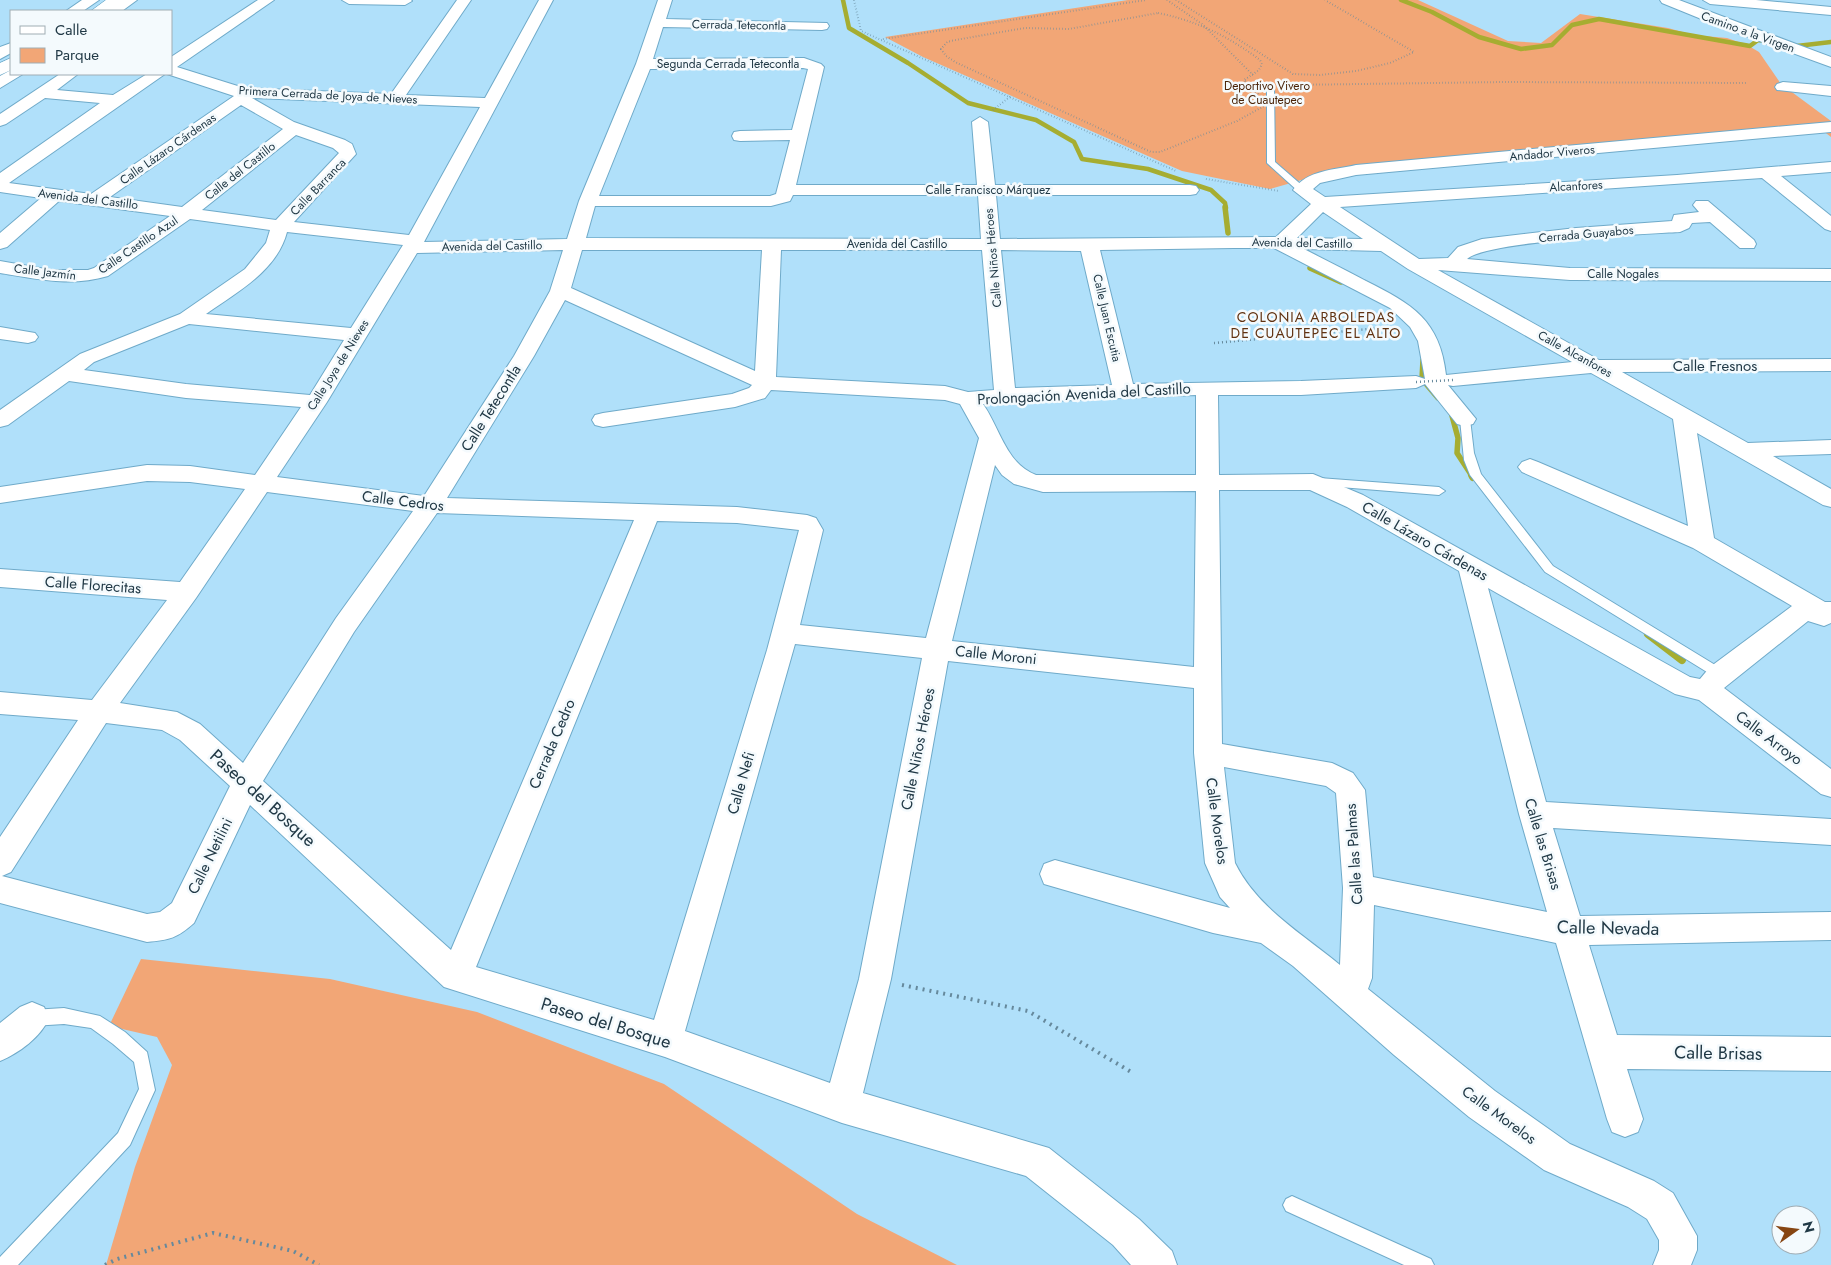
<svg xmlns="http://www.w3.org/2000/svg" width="1831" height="1265" font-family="Jost,sans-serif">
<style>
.green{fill:#f2a676}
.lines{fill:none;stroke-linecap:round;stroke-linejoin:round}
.stream-far2{stroke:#a6ad31;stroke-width:4.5}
.stream-far1{stroke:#a6ad31;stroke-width:5.5}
.stream{stroke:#a6ad31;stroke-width:8}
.service-casing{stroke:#6faac9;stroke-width:2}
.minor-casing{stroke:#6faac9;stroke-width:2}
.tertiary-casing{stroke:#6faac9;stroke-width:1}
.path-far2{stroke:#66899c;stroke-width:2;stroke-dasharray:0.5 2.5;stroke-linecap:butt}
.path-far1{stroke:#66899c;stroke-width:2.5;stroke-dasharray:1 3;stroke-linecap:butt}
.path{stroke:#66899c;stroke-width:4;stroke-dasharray:2 5;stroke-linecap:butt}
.service{fill:#fff;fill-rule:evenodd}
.minor{fill:#fff;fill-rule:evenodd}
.tertiary{fill:#fff;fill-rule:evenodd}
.path-bridge{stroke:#66899c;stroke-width:2.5;stroke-dasharray:1 3;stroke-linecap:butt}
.labels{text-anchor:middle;stroke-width:5;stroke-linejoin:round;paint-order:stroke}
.far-street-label{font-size:12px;fill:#213946;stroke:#f4fafd}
.far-park-label{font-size:12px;fill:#4b2509;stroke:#f4fafd}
.far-neighbourhood-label{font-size:14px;letter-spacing:1px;fill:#603211;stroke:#f4fafd}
.street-label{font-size:15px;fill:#213946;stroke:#f4fafd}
.near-street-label{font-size:18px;fill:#213946;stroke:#f4fafd}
</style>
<rect width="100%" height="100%" fill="#b0e0fa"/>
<!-- green -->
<path class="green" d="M1128,0H1418L1508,41L1541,43L1580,14L1668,28L1693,35L1727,38L1747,45L1759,52L1781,84L1831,121V137L1818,127L1319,175L1270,189L1182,171L923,57L885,37Z
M141,959L330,979L477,1012L664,1084L857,1214L957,1265H106L135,1167L172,1065L157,1037L109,1026Z"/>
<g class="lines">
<!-- stream-far2 -->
<path class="stream-far2" d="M843,0L849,28L908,63L968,103L1036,120L1074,142L1082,159L1148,169L1211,190L1225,203L1226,208
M1401,0L1432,12L1479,37L1521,49L1552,45L1572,25L1599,19L1750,46L1758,40L1766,41
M1797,46L1831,42"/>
<!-- stream-far1 -->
<path class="stream-far1" d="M1225,207L1228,233
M1310,268L1341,282
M1423,360L1422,379L1438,398
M1451,412L1458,438L1457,453L1472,476"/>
<!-- stream -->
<path class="stream" d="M1472,475L1473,477
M1648,634L1682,660"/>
<!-- service casing -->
<g class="service-casing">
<path id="service" d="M1267,84L1274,86L1275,162L1305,188V192H1299L1267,163Z
M1465,416L1470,419L1474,453L1481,474L1553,566L1725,671L1726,674L1725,677H1715L1545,572L1470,475L1464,460L1460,419Z
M1319,478L1439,487L1445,491L1439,495L1315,485L1313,482L1315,479Z
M64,1008L100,1016L125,1032L147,1052L155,1090L130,1145L18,1265H0V1257L118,1133L139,1089L134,1062L113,1044L91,1028L64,1024L32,1026L26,1023L24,1018L26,1013L32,1010Z
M1292,1196L1431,1259L1434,1265H1404L1286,1211L1283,1205L1286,1199Z"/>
</g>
<!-- minor casing -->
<g class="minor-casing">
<path id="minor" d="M82,0H99L83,11H66Z
M120,0H137L122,11H106Z
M258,0H274L177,67L244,88L391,94L457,0H471L406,95L485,98L539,0H553L424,242L567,239L579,201L636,64L658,0H672L666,19L827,23L829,26L827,29L822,30L663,27L653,59L804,58L821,64L824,67L796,185H977L972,122L980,117L988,122L995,185H1190L1196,186L1199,190L1196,194L1190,195H996L1000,239L1276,237L1311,204L1293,190C1307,170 1334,170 1356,165L1831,122V132L1356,175L1320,183L1313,189L1325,197L1677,175L1831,162V172L1781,176L1831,216V231L1825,229L1762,178L1340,207L1419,259L1448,258L1458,247L1482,239L1576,228L1672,221L1674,215L1699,212L1693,205L1696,201H1708L1754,240L1756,244L1754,248H1740L1710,222L1692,223L1689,228L1680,232C1645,234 1486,241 1467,259L1570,268L1831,269V281L1570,280L1438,270L1599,360L1831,359V371L1622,372L1748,443L1831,440V454L1773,456L1831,489V507L1823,505L1697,433L1714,538L1825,602H1831V623L1824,626L1808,621L1724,688L1831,769V797L1821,794L1699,700L1675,694L1488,588L1546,802L1831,819V845L1553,828L1580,916L1831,912V940L1589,945L1617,1035L1831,1037V1071L1627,1069L1643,1119L1638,1132L1625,1137L1612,1132L1607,1119L1556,943L1374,905L1372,978L1368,989L1495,1091L1570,1144L1654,1181L1673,1193L1697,1236V1250L1691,1265H1653L1659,1250V1240L1647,1219L1628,1207L1544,1170L1469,1117L1394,1055L1293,966L1261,943L1213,933L1044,884L1040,874L1044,864L1055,860L1230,908L1220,897L1205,863L1194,753V688L948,661L891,979L863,1093L1049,1148L1139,1219L1172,1251L1177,1265H1131L1113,1245L1026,1176L842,1123L665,1057L444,987L250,805L194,923C177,938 170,940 147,942L0,903V837L78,720L0,714V692L92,700L167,600L0,587V569L180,582L245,489L190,482L147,481L0,503V487L147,465L190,466L255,475L301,407L186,398L69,381L8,425L0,427V410L80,354L180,314L245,269L266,243L270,230L190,219L108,276C71,287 37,279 0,273V261L51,270H88L94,268L170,216L59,201L7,247L0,249V233L41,198L0,192V173L100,103L45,98L6,124L0,126V114L60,74H78L57,90L113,95L147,74H165L9,183L91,194L234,96L167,74H171V57ZM803,68L808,69L792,130L740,131L734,132L732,136L734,140L740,141L790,140L776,194L770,196H599L650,69ZM252,98L480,107L409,235L294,222L356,154L352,144L345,140L294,122ZM241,105L283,129L182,207L110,197ZM296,135L333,148L339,153L276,220L202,210ZM793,195H978L981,239L586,238L595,206H771L790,201ZM1323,212L1363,239L1297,238ZM287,232L403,245L351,328L206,314C237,292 277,271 287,232ZM1234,248H1274L1390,308L1410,327L1418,341L1425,379L1416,376L1301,381L1133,384L1100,250ZM1304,249L1381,251L1408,269L1572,362L1446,375C1440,320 1412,304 1366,281C1346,270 1325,260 1304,249ZM563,250L550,291L514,356L424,496L277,477L327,402L417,253ZM582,250H762L755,371L571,288ZM781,250H982L994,390L968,392L945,386L776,377ZM1001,250L1081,251L1112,385L1015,388ZM565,300L752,385L749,388L732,394L603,413L595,415L592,420L595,425L603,427L735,407L765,398L771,390L945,400L960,404L979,438L926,638L800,625L823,530L816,518L807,515L737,507L447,498L534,356ZM189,324L344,340L310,395L186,384L84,370L94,362ZM1591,373L1673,419L1688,526L1538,462L1530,459L1522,462L1518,467L1522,472L1693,548L1792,606L1710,667L1700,679L1690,677L1363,495L1313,474L1219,475L1218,395H1301L1416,388L1425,384L1457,424L1465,426L1473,424L1476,419L1448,385L1453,386ZM1196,395V475H1036C1006,464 1000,428 983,404ZM995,465L1002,475L1014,484L1043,492L1196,491L1194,667L952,641ZM1219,490H1310L1347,507L1459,571L1519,814L1547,912L1373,877L1365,790L1353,773L1332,763L1222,744ZM267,492L413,511L336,618L243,763L200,724L177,712L120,703L196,598ZM437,513L634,520L451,950L263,781L354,632ZM657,521L737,523L799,530L767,650L654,1020L476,967ZM795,644L922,658L859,979L830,1083L685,1031ZM106,723L162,730L180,740L230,786L172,903L160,912L147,914L2,876L11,872ZM1224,767L1326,786L1336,793L1343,888L1340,965C1303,934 1257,908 1235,863Z
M342,0H411L412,1L405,5L349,4Z
M1660,0H1679L1831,57V67L1721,27L1662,3Z
M1703,0H1756L1831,7V15L1710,4Z
M11,43V53L0,59V47Z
M11,70V74H23L0,88V76Z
M1783,82L1831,86V96L1777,90L1775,87L1777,84Z
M0,327L35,333L38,337L35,341L28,343L0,339Z
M32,1002L44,1007L49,1018C41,1037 19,1053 0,1061V1023L20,1007Z"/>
</g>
<!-- tertiary casing -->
<g class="tertiary-casing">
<path id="tertiary" d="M106,0H124L108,11H91Z
M11,58V70L0,75V63Z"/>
</g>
<!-- path-far2 -->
<path class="path-far2" d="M854,0L861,31L1176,171
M1167,0L1202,24L1253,75
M1176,0L1293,74L1320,75L1356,71L1390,63L1414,52L1325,0
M1158,13C1197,21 1228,36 1260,60L1262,64L1259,70L1244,80L1267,103L1266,105L1237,121L1160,152H1151L957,63L946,56L941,49L947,42L955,40L1025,28L1069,29Z
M883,39L1146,0
M1286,85L1505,82L1746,83
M993,110L1011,96
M1206,179L1279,191"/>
<!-- path-far1 -->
<path class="path-far1" d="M1214,343L1391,327"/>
<!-- path -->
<path class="path" d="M902,985L1028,1011L1133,1073
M105,1265L117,1259L213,1233L293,1251L319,1265"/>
<!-- service -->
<use href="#service" class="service"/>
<!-- minor -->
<use href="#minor" class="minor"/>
<!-- tertiary -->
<use href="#tertiary" class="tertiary"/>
<!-- path-bridge -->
<path class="path-bridge" d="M1416,382L1453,380"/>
</g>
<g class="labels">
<!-- far-street labels -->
<g class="far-street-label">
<text transform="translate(739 25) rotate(1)" y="4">Cerrada Tetecontla</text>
<text transform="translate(1748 32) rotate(20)" y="4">Camino a la Virgen</text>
<text x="728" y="68">Segunda Cerrada Tetecontla</text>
<text transform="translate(328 95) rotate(3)" y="4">Primera Cerrada de Joya de Nieves</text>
<text transform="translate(168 149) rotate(-35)" y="4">Calle Lázaro Cárdenas</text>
<text transform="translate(1552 153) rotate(-5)" y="4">Andador Viveros</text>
<text transform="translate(240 171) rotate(-38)" y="4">Calle del Castillo</text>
<text transform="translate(1576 186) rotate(-3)" y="4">Alcanfores</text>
<text transform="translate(318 187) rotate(-46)" y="4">Calle Barranca</text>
<text x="988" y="194">Calle Francisco Márquez</text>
<text transform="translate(88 199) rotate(7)" y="4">Avenida del Castillo</text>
<text transform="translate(1586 234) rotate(-5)" y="4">Cerrada Guayabos</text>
<text transform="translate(1302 243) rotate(1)" y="4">Avenida del Castillo</text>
<text x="897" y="248">Avenida del Castillo</text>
<text transform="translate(138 245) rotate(-34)" y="4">Calle Castillo Azul</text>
<text transform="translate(492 246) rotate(-1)" y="4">Avenida del Castillo</text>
<text transform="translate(993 258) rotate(-95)" y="4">Calle Niños Héroes</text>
<text transform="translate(45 272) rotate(7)" y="4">Calle Jazmín</text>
<text x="1623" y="278">Calle Nogales</text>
<text transform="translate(1107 318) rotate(77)" y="4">Calle Juan Escutia</text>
<text transform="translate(1575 354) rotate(29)" y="4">Calle Alcanfores</text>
<text transform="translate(338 365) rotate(-58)" y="4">Calle Joya de Nieves</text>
</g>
<!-- far-park labels -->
<g class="far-park-label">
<text x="1267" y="90">Deportivo Vivero<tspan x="1267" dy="14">de Cuautepec</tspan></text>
</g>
<!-- far-neighbourhood labels -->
<g class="far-neighbourhood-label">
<text x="1316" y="322">COLONIA ARBOLEDAS<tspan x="1316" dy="16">DE CUAUTEPEC EL ALTO</tspan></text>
</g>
<!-- street labels -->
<g class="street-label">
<text x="1715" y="371">Calle Fresnos</text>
<text transform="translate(1084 394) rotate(-3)" y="5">Prolongación Avenida del Castillo</text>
<text transform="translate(491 408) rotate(-58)" y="5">Calle Tetecontla</text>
<text transform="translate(403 501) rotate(7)" y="5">Calle Cedros</text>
<text transform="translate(1425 541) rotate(30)" y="5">Calle Lázaro Cárdenas</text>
<text transform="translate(93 585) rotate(4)" y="5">Calle Florecitas</text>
<text transform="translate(996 655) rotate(6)" y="5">Calle Moroni</text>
<text transform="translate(1769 738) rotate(37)" y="5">Calle Arroyo</text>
<text transform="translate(552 744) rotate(-67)" y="5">Cerrada Cedro</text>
<text transform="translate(918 749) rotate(-79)" y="5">Calle Niños Héroes</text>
<text transform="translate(741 783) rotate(-74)" y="5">Calle Nefi</text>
<text transform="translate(1217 821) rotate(82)" y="5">Calle Morelos</text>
<text transform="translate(1543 844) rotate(73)" y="5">Calle las Brisas</text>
<text transform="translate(1354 854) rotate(-94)" y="5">Calle las Palmas</text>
<text transform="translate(210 856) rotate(-64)" y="5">Calle Netilini</text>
<text transform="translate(1499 1115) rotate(36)" y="5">Calle Morelos</text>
</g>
<!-- near-street labels -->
<g class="near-street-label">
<text transform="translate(263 798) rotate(42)" y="6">Paseo del Bosque</text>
<text transform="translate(1608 928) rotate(1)" y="6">Calle Nevada</text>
<text transform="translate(606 1023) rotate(17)" y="6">Paseo del Bosque</text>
<text transform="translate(1718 1053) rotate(1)" y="6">Calle Brisas</text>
</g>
</g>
<!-- legend -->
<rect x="10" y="10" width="162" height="65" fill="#f4fafd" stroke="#a0adb4"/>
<rect x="20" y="26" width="25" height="8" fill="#ffffff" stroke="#a0adb4"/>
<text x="55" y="35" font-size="15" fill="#213946">Calle</text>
<rect x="20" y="48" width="25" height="15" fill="#f2a676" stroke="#a0adb4"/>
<text x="55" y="60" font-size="15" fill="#213946">Parque</text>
<!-- north arrow -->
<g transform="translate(1796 1230) rotate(76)"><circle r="24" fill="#f4fafd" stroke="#a0adb4"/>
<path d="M0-4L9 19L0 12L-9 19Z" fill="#864512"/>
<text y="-8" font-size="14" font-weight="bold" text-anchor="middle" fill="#213946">N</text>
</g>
</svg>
